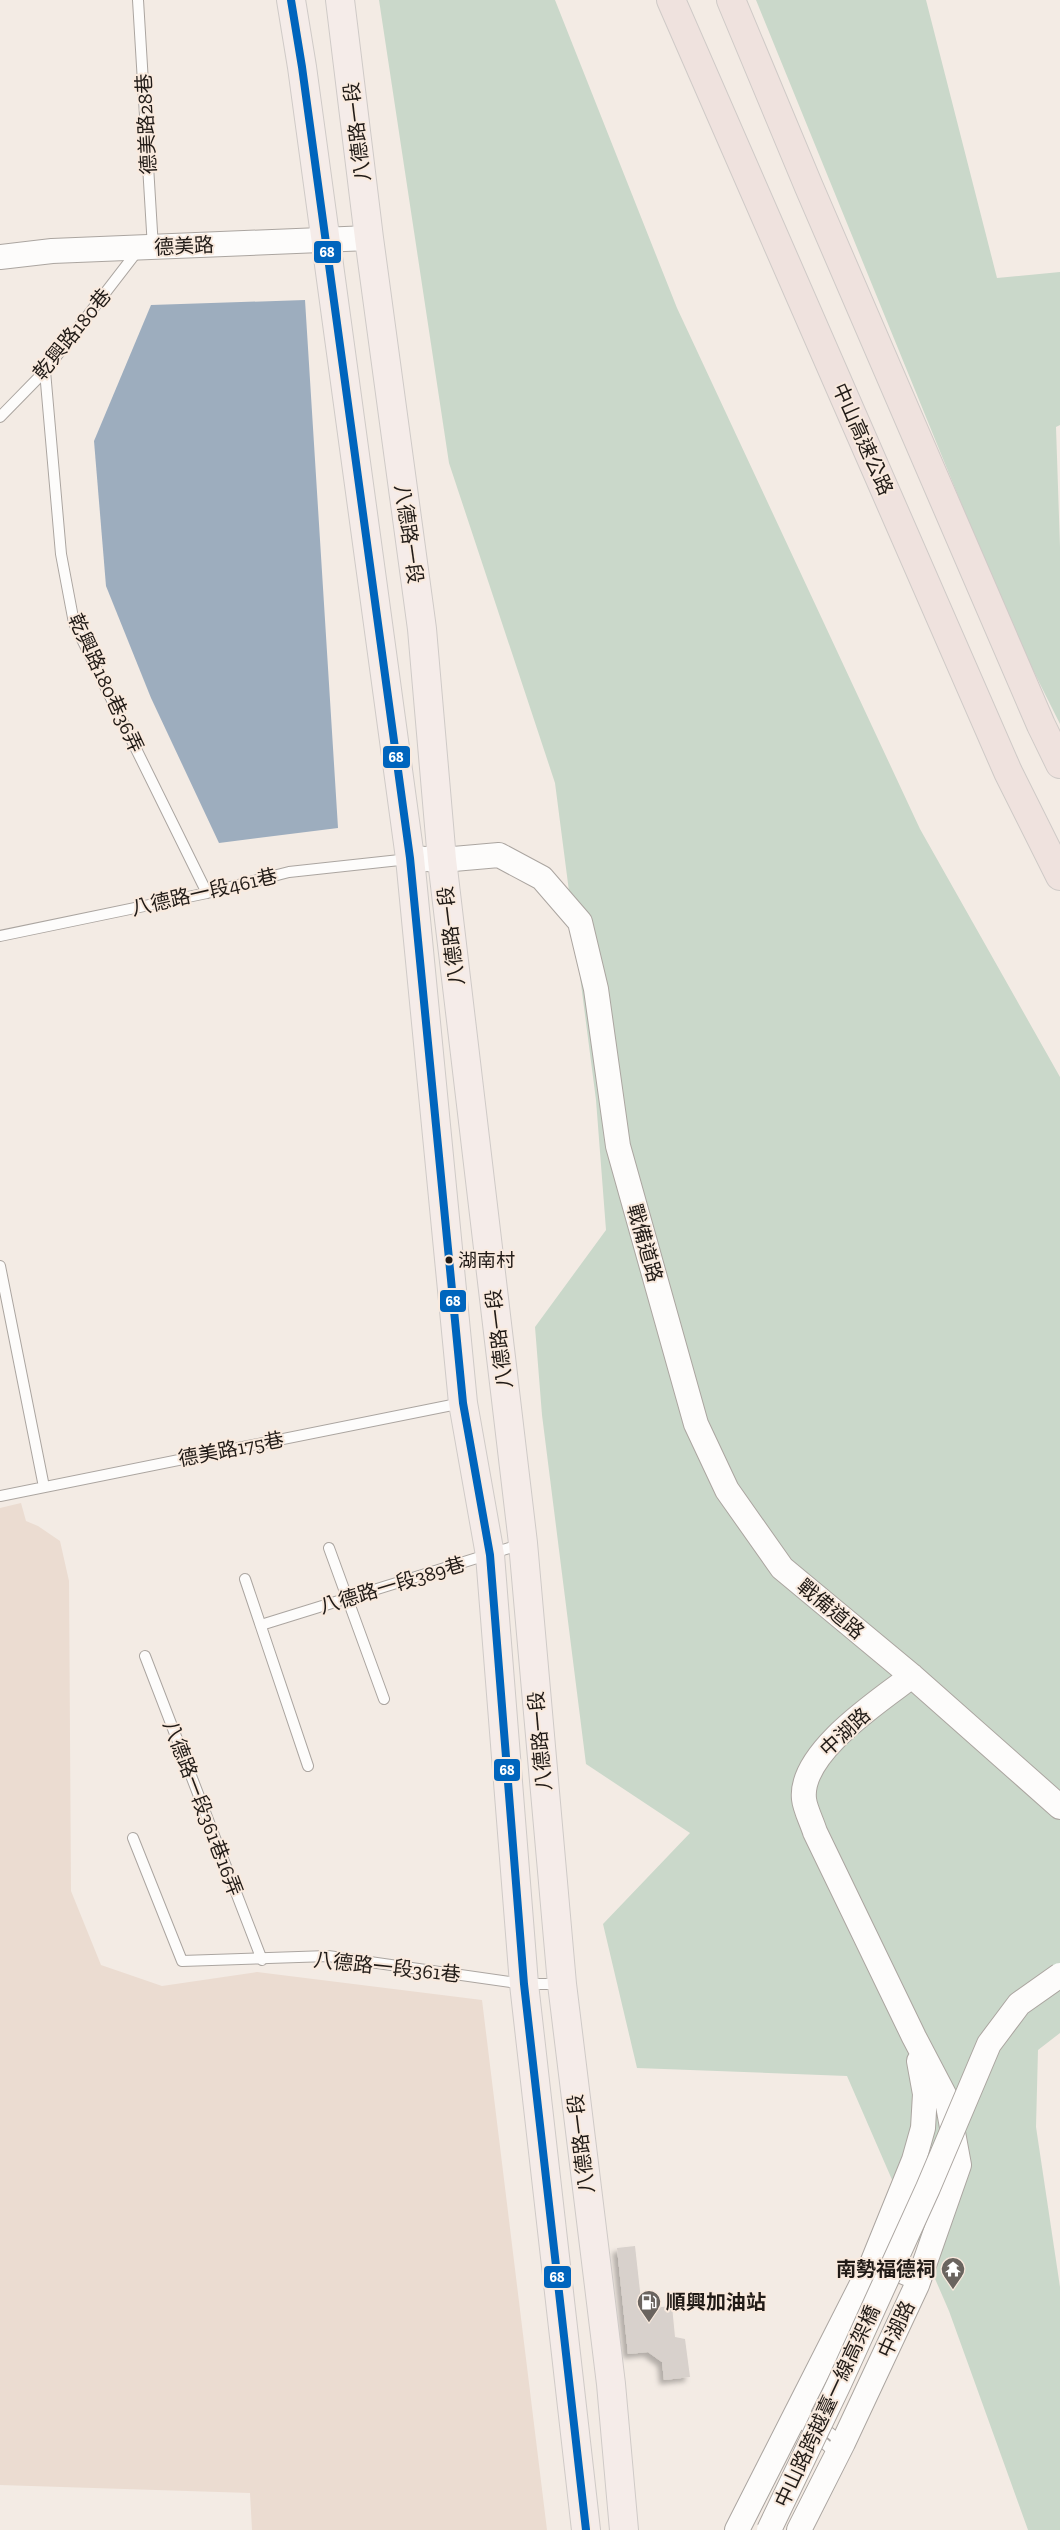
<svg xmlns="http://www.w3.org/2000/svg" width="1060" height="2530" font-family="'Zilla Slab','Noto Sans TC',serif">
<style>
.industrial{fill:#ebdcd1}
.green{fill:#cad8ca}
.water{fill:#9dadbe}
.building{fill:#d8d1cc;filter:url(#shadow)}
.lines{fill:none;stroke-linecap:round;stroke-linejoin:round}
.service-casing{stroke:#aba5a0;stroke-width:12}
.tertiary-casing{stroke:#aba5a0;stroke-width:26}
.primary-casing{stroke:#cfcac7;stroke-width:30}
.motorway-casing{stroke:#cfcac7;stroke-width:30}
.service{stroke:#fdfcfb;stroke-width:10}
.tertiary{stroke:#fdfcfb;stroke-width:24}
.primary{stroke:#f5ece9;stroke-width:28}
.motorway{stroke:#efe2de;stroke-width:28}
.tertiary-bridge-casing{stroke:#aba5a0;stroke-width:26;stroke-linecap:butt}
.tertiary-bridge{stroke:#fdfcfb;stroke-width:24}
.bus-1-casing{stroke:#f9eade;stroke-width:11}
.bus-1{stroke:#0065bd;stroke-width:8}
.bus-dot{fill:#211b17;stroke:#f9eade;stroke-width:2}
.labels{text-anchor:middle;stroke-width:4;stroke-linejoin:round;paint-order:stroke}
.bus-label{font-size:19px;fill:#211b17;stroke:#f9eade;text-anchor:start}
.street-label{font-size:20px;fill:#211b17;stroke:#f9eade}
.poi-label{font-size:20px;font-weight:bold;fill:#211b17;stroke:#f9eade;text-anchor:end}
.line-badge{stroke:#f9eade;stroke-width:2}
.badge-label{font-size:14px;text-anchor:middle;font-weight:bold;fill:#fff}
</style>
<defs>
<filter id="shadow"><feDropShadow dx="-4.5" dy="4.5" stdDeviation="2.5" flood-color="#0004"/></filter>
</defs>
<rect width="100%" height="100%" fill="#f3ebe4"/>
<!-- industrial -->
<path class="industrial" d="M21,1503L26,1521L38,1526L60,1541L69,1581L71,1891L101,1965L162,1986L257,1972L482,2000L547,2530H252L250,2493L0,2485V1508Z"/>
<!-- green -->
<path class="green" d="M379,0H555L677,308L920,829L1060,1077V2033L1038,2050L1036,2127L1060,2287V2530H1028L949,2311L847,2076L637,2068L603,1924L690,1833L586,1764L542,1415L535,1327L606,1230L596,1100L555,783L449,463Z
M756,0H926L997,278L1060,272V425L1056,427L1060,547V724L1012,628Z"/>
<!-- water -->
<path class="water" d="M305,300L338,828L219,843L151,698L106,586L94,441L151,305Z"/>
<!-- building -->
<path class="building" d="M635,2246L642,2309L672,2306L675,2337L685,2339L690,2377L664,2380L662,2362L648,2352L628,2354L617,2248Z"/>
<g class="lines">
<!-- service casing -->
<g class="service-casing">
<path id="service" d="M138,0L153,248
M45,371L61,554L74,623L207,893
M0,417L45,371L139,249
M0,936L207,893L289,872L409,859
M0,1266L44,1487
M0,1496L462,1403
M329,1548L384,1699
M245,1579L308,1766
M261,1625L522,1544
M145,1656L262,1960
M133,1838L182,1961L328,1956L524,1984H561
M888,2273L917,2285
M798,2408L843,2443
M795,2417L837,2455"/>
</g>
<!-- tertiary casing -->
<g class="tertiary-casing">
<path id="tertiary" d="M0,257L52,251L369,238
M410,858L442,860L499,855L542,878L580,922L596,989L618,1146L696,1424L727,1490L782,1568L912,1676L1060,1807
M737,2530L871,2266L914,2160L923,2128L925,2094L919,2061
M799,2530L843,2443L917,2285L959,2165L947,2100L914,2037L815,1832C812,1822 805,1809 804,1799C799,1753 879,1701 912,1676"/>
</g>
<!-- primary casing -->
<g class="primary-casing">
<path id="primary" d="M291,0L302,67L410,858L463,1403L490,1555L524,1984L586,2530
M340,0L369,238L422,629L442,860L523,1543L562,1984L611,2384L624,2530"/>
</g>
<!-- motorway casing -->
<g class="motorway-casing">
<path id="motorway" d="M671,0L1008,772L1060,876
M731,0L809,187L1041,725L1060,764"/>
</g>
<!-- service -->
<use href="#service" class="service"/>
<!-- tertiary -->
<use href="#tertiary" class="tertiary"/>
<!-- primary -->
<use href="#primary" class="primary"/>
<!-- motorway -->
<use href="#motorway" class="motorway"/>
<!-- tertiary-bridge casing -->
<g class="tertiary-bridge-casing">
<path id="tertiary-bridge" d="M769,2530L839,2384L928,2188L989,2044L1019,2004L1060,1975"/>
</g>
<!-- tertiary-bridge -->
<use href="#tertiary-bridge" class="tertiary-bridge"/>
<!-- bus-1 casing -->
<g class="bus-1-casing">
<path id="bus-1" d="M291,0L302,67L410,858L463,1403L490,1555L524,1984L586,2530"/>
</g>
<!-- bus-1 -->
<use href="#bus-1" class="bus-1"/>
</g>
<!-- icons -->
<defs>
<g id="temple-pin" transform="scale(1.25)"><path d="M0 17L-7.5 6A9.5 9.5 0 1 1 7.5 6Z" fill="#6a645f" stroke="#f9eade"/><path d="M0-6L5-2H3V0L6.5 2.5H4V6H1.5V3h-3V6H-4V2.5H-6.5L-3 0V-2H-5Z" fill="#fff"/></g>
<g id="fuel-pin" transform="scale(1.25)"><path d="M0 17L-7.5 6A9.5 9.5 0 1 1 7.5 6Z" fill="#6a645f" stroke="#f9eade"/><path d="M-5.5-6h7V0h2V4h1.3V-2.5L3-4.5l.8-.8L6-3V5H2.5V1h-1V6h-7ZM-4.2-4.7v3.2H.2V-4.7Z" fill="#fff"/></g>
</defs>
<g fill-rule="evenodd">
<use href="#temple-pin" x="953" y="2269"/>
<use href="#fuel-pin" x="649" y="2302"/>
</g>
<!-- markers -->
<circle class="bus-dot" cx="449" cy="1260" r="4.5"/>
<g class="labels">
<!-- bus labels -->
<g class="bus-label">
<text x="458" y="1267">湖南村</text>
</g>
<!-- street labels -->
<g class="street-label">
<text transform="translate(146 124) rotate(-93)" y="7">德美路28巷</text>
<text transform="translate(357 132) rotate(-97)" y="7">八德路一段</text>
<text transform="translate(184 246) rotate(-3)" y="7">德美路</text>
<text transform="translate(72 334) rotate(-51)" y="7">乾興路180巷</text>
<text transform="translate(863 439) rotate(66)" y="7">中山高速公路</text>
<text transform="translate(409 534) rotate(82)" y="7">八德路一段</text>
<text transform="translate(106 683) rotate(65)" y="7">乾興路180巷36弄</text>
<text transform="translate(204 892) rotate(-13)" y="7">八德路一段461巷</text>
<text transform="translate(451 936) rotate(-97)" y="7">八德路一段</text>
<text transform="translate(645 1243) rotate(74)" y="7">戰備道路</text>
<text transform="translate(499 1339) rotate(-97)" y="7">八德路一段</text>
<text transform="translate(231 1449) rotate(-11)" y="7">德美路175巷</text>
<text transform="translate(392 1585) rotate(-17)" y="7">八德路一段389巷</text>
<text transform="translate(831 1609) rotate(40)" y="7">戰備道路</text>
<text transform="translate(845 1732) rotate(-43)" y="7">中湖路</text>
<text transform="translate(540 1741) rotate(-95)" y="7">八德路一段</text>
<text transform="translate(203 1808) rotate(69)" y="7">八德路一段361巷16弄</text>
<text transform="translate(387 1967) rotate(6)" y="7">八德路一段361巷</text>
<text transform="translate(581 2144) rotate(-97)" y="7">八德路一段</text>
<text transform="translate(896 2329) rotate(-65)" y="7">中湖路</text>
<text transform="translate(827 2406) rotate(-65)" y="7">中山路跨越臺一線高架橋</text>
</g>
<!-- poi labels -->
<g class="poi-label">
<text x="936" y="2276">南勢福德祠</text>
<text x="666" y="2309" text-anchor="start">順興加油站</text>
</g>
</g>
<g class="line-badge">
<rect x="313" y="240" width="29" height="24" rx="5" fill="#0065bd"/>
<rect x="382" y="745" width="29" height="24" rx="5" fill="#0065bd"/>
<rect x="439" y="1289" width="28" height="24" rx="5" fill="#0065bd"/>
<rect x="493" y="1758" width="28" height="24" rx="5" fill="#0065bd"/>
<rect x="543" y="2265" width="29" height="24" rx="5" fill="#0065bd"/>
</g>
<g class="badge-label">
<text x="327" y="257">68</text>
<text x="396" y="762">68</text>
<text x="453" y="1306">68</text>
<text x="507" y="1775">68</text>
<text x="557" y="2282">68</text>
</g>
</svg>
